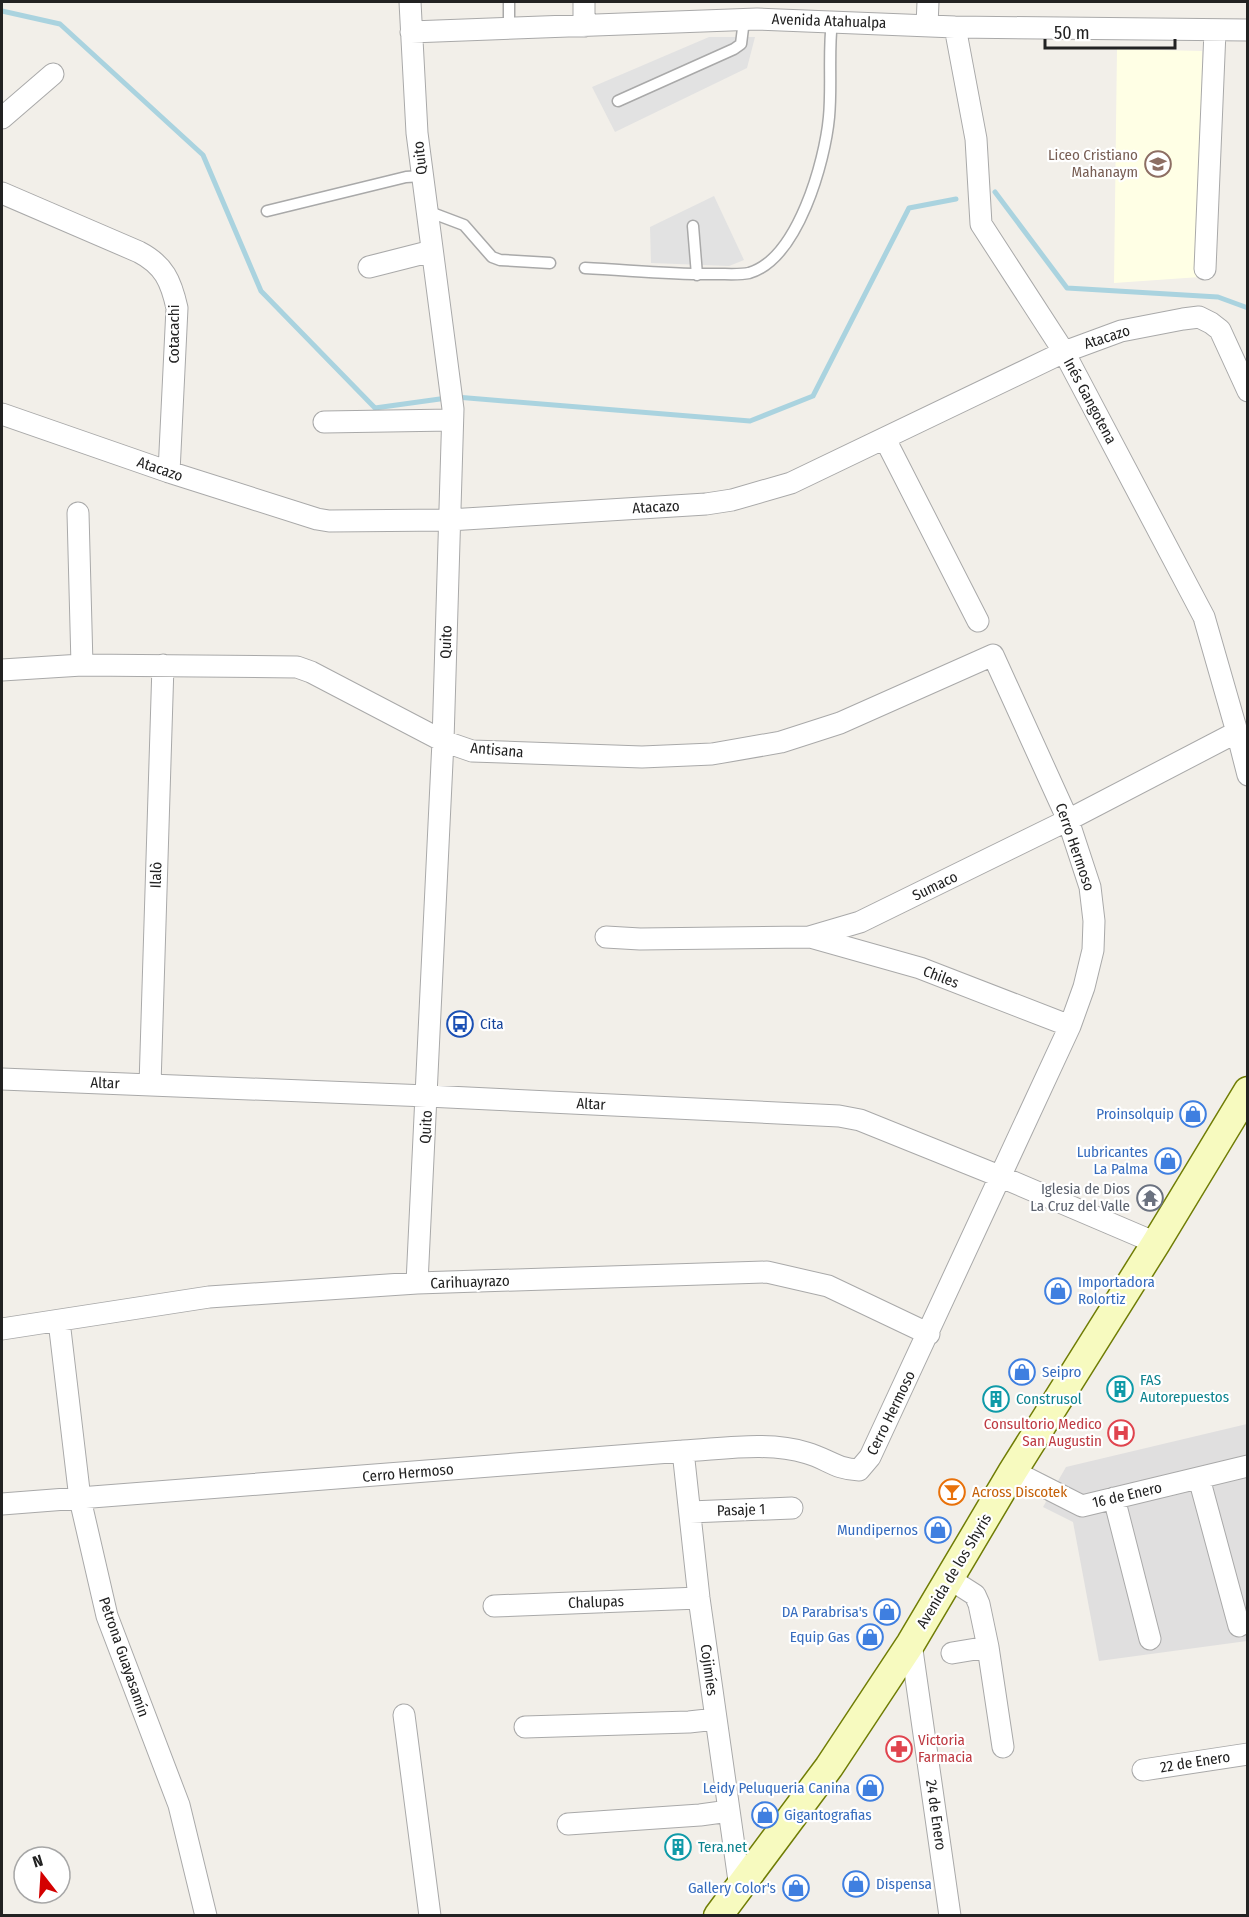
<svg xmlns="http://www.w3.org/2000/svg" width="1249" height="1917" font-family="'Fira Sans Condensed',sans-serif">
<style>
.residential{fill:#e0dfdf}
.education{fill:#ffffe5}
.parking{fill:#e2e2e2}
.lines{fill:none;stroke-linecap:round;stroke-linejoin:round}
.stream{stroke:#aad3df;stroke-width:5}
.lane-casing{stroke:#a9a9a9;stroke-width:13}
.street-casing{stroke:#a9a9a9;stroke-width:23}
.secondary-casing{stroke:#707d05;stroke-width:31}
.lane{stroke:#fff;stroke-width:10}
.street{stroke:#fff;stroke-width:21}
.secondary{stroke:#f7fabf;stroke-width:28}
.labels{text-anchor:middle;stroke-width:4.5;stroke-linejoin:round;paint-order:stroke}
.street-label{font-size:15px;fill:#222;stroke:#fff}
.education-label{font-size:15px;fill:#785e54;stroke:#fff;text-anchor:end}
.transit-label{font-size:15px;fill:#164399;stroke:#fff;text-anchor:start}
.shop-label{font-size:15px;fill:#366cbe;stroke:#fff;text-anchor:end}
.worship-label{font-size:15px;fill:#5b616d;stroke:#fff;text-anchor:end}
.culture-label{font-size:15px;fill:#0d838f;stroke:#fff;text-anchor:start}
.health-label{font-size:15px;fill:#be3a42;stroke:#fff;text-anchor:end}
.food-label{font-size:15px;fill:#c56008;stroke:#fff;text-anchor:start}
</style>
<rect width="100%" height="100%" fill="#f2efe9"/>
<!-- residential -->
<path class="residential" d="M1247,1424V1641L1099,1661L1073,1522L1043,1507L1066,1467Z"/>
<!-- education -->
<path class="education" d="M1117,49L1202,51L1200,277L1114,283Z"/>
<!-- parking -->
<path class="parking" d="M709,37H755L747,68L615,132L592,87Z
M714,196L744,260L729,266L651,263L650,227Z"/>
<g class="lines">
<!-- stream -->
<path class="stream" d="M2,11L60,24L203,155L261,291L375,408L447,398
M995,192L1067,288L1218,297L1248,308
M456,397L750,421L813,396L909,208L956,199"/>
<!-- lane casing -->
<g class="lane-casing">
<path id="lane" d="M509,2V29
M618,101L734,49L741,44L744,20
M267,211L406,177L422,176
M427,211L464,225L492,257L500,260L550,263
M693,226L697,275
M585,268C629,270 674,275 717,274C727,274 740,275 749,273C798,259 825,161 829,117C832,85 828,53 832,21"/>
</g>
<!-- street casing -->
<g class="street-casing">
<path id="street" d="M410,2L417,133L453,409L443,741L417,1283
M927,25L928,2
M584,26V2
M955,27L976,139L981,224L1064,352L1204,617L1237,732L1248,775
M411,32L757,19L955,27L1248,30
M2,118L53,74
M2,193L139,252C164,265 171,281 177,308L169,472
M369,267L432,251
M1205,269L1215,31
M2,414L169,472L317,519L329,521L449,520L706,504L732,500L791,483L1064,352L1121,331L1183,319L1199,317L1211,323L1220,330L1248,391
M324,422L452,420
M885,439L978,621
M78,513L82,665
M2,670L82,665L297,667L311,672L443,741L472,751L642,757L712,754L781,742L840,723L993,655L1068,820L1090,887L1094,921L1093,950L1084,987L1070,1026L870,1457L859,1470C835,1469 828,1459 807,1453C768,1441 723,1449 683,1451L2,1504
M606,937L640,939L809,937L860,922L1068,820L1237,732
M810,937L920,968L1070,1026
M2,1079L427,1096L839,1116L860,1120L999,1176L1156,1243
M150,1085L163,665
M59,1321L80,1499L107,1616L179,1805L206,1916
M2,1329L209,1297L417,1283L767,1272L828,1286L929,1334
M683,1451L699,1598L740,1888
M1013,1471L1082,1506L1248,1466
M1199,1478L1239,1626
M1114,1498L1150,1639
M690,1512L792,1508
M950,1579L975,1595L979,1604L988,1647L1003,1747
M494,1606L699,1598
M911,1643L950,1916
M952,1653L988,1647
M404,1715L430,1916
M525,1727L689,1722L716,1719
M1143,1770L1248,1754
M568,1824L700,1815L729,1811"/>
</g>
<!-- secondary casing -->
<g class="secondary-casing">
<path id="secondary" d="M718,1916L829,1767L911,1643L1013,1471L1156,1243L1248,1091"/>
</g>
<!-- lane -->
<use href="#lane" class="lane"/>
<!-- street -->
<use href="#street" class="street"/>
<!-- secondary -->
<use href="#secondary" class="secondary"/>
</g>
<!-- icons -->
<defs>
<g id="school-ring" transform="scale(1.35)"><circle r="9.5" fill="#fff" stroke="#8d6e63" stroke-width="1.5"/><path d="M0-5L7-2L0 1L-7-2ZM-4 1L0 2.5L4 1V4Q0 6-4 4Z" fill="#8d6e63"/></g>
<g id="bus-ring" transform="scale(1.35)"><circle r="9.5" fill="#fff" stroke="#1a4fb4" stroke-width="1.5"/><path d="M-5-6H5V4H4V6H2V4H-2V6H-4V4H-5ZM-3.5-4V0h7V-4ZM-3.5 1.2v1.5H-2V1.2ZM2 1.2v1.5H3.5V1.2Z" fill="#1a4fb4"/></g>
<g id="shop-ring" transform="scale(1.35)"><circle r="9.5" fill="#fff" stroke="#3f7fe0" stroke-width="1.5"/><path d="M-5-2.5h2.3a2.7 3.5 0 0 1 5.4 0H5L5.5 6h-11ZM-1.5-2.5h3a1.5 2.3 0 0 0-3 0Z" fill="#3f7fe0"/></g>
<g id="temple-ring" transform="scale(1.35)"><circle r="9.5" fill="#fff" stroke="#6b7280" stroke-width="1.5"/><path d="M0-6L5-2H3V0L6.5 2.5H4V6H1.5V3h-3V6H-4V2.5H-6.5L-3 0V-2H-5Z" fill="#6b7280"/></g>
<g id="building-ring" transform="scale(1.35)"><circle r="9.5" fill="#fff" stroke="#0f9aa8" stroke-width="1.5"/><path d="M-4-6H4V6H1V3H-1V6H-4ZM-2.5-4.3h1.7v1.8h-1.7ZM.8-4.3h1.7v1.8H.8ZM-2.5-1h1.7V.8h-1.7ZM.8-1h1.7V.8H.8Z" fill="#0f9aa8"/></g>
<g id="hospital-ring" transform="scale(1.35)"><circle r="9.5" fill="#fff" stroke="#e0444e" stroke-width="1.5"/><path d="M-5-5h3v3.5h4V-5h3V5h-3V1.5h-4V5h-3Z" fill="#e0444e"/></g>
<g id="bar-ring" transform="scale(1.35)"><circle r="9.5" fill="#fff" stroke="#e8710a" stroke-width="1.5"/><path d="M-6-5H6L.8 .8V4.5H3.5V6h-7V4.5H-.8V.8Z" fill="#e8710a"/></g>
<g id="pharmacy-ring" transform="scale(1.35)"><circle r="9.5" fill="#fff" stroke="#e0444e" stroke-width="1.5"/><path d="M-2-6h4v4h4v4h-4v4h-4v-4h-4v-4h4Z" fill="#e0444e"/></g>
</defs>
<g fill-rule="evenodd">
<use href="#school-ring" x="1158" y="164"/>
<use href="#bus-ring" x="460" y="1024"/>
<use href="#shop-ring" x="1193" y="1114"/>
<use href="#shop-ring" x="1168" y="1161"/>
<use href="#temple-ring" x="1150" y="1198"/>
<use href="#shop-ring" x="1058" y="1291"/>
<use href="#shop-ring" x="1022" y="1372"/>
<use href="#building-ring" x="1120" y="1389"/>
<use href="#building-ring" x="996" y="1399"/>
<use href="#hospital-ring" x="1121" y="1433"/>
<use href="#bar-ring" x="952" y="1492"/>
<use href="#shop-ring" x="938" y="1530"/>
<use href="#shop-ring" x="887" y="1612"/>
<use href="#shop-ring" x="870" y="1637"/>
<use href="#pharmacy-ring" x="899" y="1749"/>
<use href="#shop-ring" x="870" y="1788"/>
<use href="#shop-ring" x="765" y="1815"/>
<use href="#building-ring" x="678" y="1847"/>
<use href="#shop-ring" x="856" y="1884"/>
<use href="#shop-ring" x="796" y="1888"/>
</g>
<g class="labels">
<!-- street labels -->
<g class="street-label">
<text transform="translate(829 21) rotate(2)" y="5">Avenida Atahualpa</text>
<text transform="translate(420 158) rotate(-96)" y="5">Quito</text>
<text transform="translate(174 334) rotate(-90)" y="5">Cotacachi</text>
<text transform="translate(1107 337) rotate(-18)" y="5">Atacazo</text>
<text transform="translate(1090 401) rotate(62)" y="5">Inés Gangotena</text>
<text transform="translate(160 469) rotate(19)" y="5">Atacazo</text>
<text transform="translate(656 507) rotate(-3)" y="5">Atacazo</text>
<text transform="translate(446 642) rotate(-88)" y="5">Quito</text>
<text transform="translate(497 750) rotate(5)" y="5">Antisana</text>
<text transform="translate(1075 847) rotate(71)" y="5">Cerro Hermoso</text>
<text transform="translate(156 875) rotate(-88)" y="5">Ilalò</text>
<text transform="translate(935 886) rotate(-26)" y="5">Sumaco</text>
<text transform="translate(941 977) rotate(21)" y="5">Chiles</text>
<text transform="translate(105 1083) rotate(2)" y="5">Altar</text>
<text transform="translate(591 1104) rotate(3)" y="5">Altar</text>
<text transform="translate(426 1127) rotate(-87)" y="5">Quito</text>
<text transform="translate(470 1282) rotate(-2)" y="5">Carihuayrazo</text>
<text transform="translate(891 1413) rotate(-64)" y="5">Cerro Hermoso</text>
<text transform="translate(408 1473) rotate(-5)" y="5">Cerro Hermoso</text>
<text transform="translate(1127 1495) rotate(-13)" y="5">16 de Enero</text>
<text transform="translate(741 1510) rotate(-2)" y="5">Pasaje 1</text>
<text transform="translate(954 1571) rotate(-59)" y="5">Avenida de los Shyris</text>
<text transform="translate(596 1602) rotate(-2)" y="5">Chalupas</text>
<text transform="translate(124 1657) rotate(71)" y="5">Petrona Guayasamín</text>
<text transform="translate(709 1670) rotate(82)" y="5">Cojimíes</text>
<text transform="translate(1195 1762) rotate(-9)" y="5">22 de Enero</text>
<text transform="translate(936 1815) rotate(82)" y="5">24 de Enero</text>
</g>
<!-- education labels -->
<g class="education-label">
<text x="1138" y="160">Liceo Cristiano<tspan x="1138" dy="17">Mahanaym</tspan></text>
</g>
<!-- transit labels -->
<g class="transit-label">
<text x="480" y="1029">Cita</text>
</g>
<!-- shop labels -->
<g class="shop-label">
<text x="1174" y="1119">Proinsolquip</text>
<text x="1148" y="1157">Lubricantes<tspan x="1148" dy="17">La Palma</tspan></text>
<text x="1078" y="1287" text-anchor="start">Importadora<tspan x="1078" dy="17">Rolortiz</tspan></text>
<text x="1042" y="1377" text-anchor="start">Seipro</text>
<text x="918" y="1535">Mundipernos</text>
<text x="868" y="1617">DA Parabrisa's</text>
<text x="850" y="1642">Equip Gas</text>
<text x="850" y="1793">Leidy Peluqueria Canina</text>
<text x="784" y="1820" text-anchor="start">Gigantografias</text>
<text x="876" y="1889" text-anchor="start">Dispensa</text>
<text x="776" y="1893">Gallery Color's</text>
</g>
<!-- worship labels -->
<g class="worship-label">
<text x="1130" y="1194">Iglesia de Dios<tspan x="1130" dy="17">La Cruz del Valle</tspan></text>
</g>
<!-- culture labels -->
<g class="culture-label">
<text x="1140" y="1385">FAS<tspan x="1140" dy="17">Autorepuestos</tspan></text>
<text x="1016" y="1404">Construsol</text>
<text x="698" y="1852">Tera.net</text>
</g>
<!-- health labels -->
<g class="health-label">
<text x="1102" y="1429">Consultorio Medico<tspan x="1102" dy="17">San Augustin</tspan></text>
<text x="918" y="1745" text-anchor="start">Victoria<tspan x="918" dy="17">Farmacia</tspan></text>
</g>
<!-- food labels -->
<g class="food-label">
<text x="972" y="1497">Across Discotek</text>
</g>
</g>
<!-- border -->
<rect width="1249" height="1917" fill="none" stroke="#222222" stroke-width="6"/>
<!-- north arrow -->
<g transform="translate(42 1875) rotate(343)"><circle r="28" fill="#ffffff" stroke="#a7a7a7" stroke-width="1.5"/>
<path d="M0-4.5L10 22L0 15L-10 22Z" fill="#d40000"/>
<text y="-9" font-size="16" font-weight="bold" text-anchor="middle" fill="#222222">N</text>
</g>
<!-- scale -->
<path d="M1045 39v9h130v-9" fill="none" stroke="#222222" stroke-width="3"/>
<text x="1054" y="39" font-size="18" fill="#222222" stroke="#ffffff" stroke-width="4.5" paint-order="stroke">50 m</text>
</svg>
